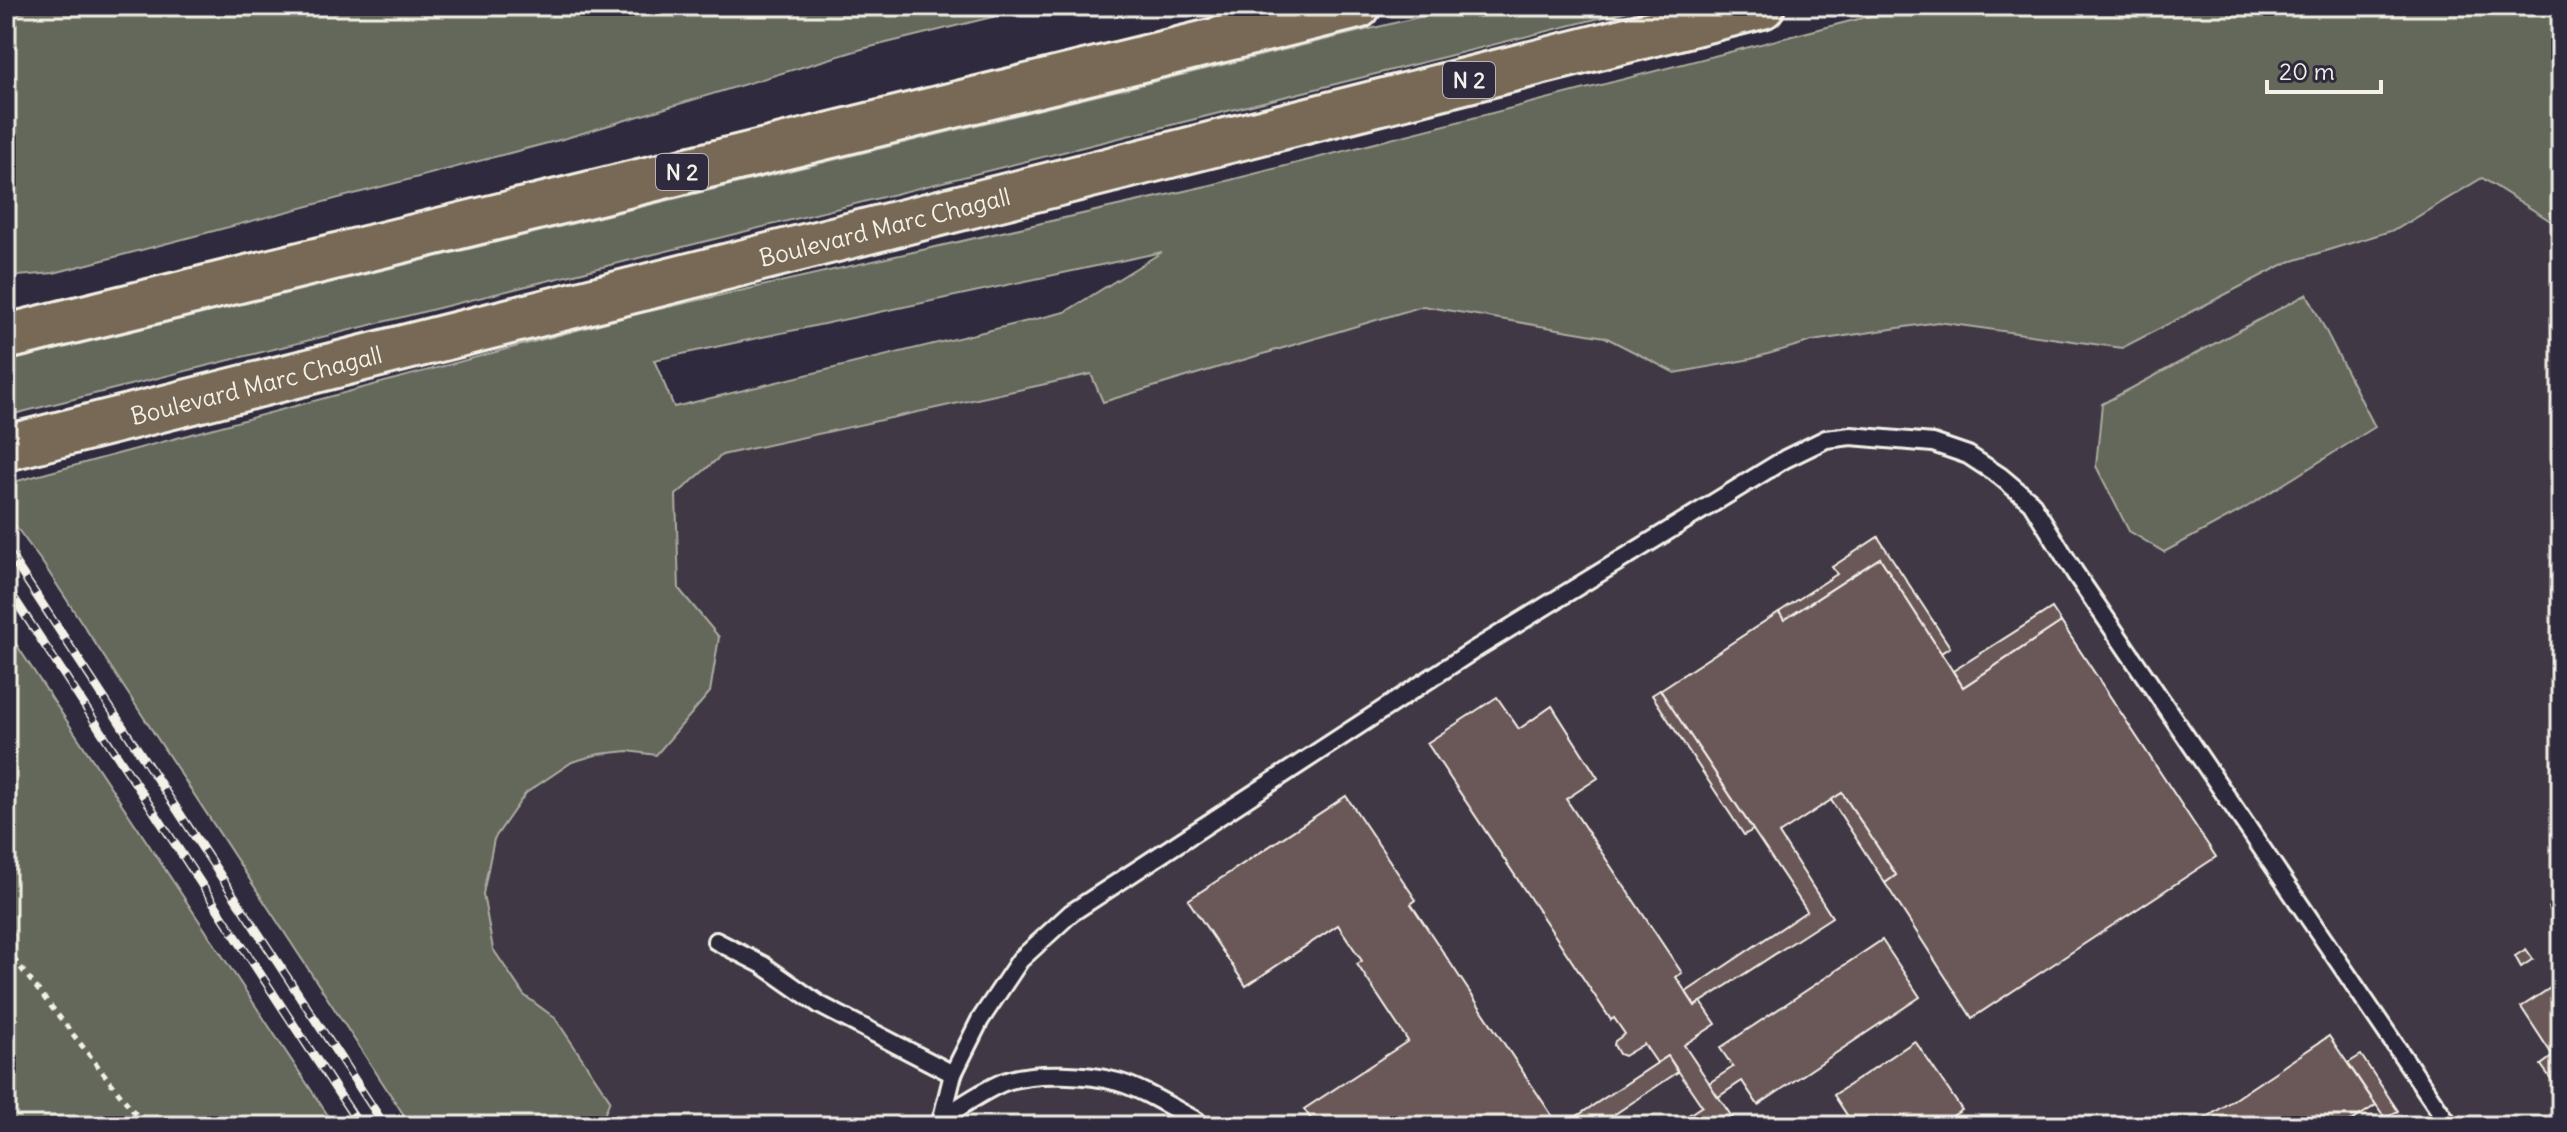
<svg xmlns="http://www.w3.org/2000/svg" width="2567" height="1132" font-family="Delius,sans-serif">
  <rect width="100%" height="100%" fill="#2f2a3d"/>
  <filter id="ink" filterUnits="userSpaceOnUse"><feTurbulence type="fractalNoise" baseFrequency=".0125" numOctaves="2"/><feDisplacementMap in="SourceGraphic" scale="16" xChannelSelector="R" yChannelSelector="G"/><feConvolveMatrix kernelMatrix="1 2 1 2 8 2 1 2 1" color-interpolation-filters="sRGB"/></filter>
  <g filter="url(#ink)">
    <path fill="#413845" d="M2561 6V1126H452L64 570Z"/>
    <g fill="#64675a" stroke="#acaca1" stroke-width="2" fill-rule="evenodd">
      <path d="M6 6H1037L862 49 563 139 54 273 6 277Z"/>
      <path d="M1464 6H1648L6 416V362Z"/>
      <path d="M1909 6H2561V224L2554 223 2482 178 2397 229 2286 263 2122 348 1938 322 1812 341 1751 359 1675 373 1605 337 1423 306 1103 402 1091 374 722 455 676 495 679 589 719 637 710 692 656 755 628 751 599 754 572 762 526 793 494 839 483 894 493 949 524 995 555 1018 610 1100 600 1126H411L44 565 6 513V484L633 315 1211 185ZM1162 252 1065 312 674 407 654 360Z"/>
      <path d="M2307 294 2375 427 2242 510 2164 552 2129 531 2096 466 2102 404Z"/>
      <path d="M6 629 335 1126 6 1125Z"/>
    </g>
    <g fill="#6b5858" stroke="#f4f1e8" stroke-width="2">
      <path d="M1878 537 1950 647 1941 653 1880 558 1784 620 1779 612 1837 574 1832 567Z"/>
      <path d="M1880 558 1963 687 2061 622 2216 857 1972 1018 1885 883 1896 875 1842 793 1779 834 1832 917 1695 1006 1686 992 1807 911 1660 690 1779 612 1784 620Z"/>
      <path d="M2052 608 2061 622 1963 687 1953 671Z"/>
      <path d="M1660 690 1753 830 1744 835 1652 695Z"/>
      <path d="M1497 697 1519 729 1552 706 1598 778 1566 799 1682 973 1676 977 1695 1006 1701 1002 1716 1024 1684 1045 1738 1126H1672L1702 1106 1668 1056 1657 1063 1644 1044 1624 1056 1619 1054 1614 1045 1615 1041 1625 1034 1614 1018 1611 1020 1427 743Z"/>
      <path d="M1842 793 1896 875 1885 883 1831 800Z"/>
      <path d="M1346 796 1416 900 1411 904 1559 1126H1316L1304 1109 1408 1041 1357 964 1362 961 1338 925 1246 986 1188 900Z"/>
      <path d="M2561 899V939L2549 907Z"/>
      <path d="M1882 940 1920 997 1758 1105 1742 1081 1718 1097 1709 1083 1733 1067 1720 1048Z"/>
      <path d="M2526 949 2533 959 2521 967 2515 956Z"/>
      <path d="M2561 981V1093L2541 1065 2553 1056 2521 1007Z"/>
      <path d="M2329 1036 2376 1105 2344 1126H2194Z"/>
      <path d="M1915 1041 1962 1110 1951 1117 1957 1126H1854L1834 1095Z"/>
      <path d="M2361 1055 2398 1111 2385 1118 2348 1063Z"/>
      <path d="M1668 1056 1678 1072 1597 1126H1562Z"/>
    </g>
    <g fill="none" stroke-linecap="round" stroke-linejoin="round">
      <defs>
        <g id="lane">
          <path d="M716 941 763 965 820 1005 953 1074"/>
          <path d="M942 1118C960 1107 988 1087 1007 1081 1035 1071 1090 1074 1118 1082 1145 1090 1172 1108 1197 1121L1201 1126"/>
          <path d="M940 1126 953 1074 980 1020 1020 960 1071 913 1474 650 1785 459 1826 439 1851 436 1933 443 1968 455 2000 476 2031 502 2075 573 2450 1126"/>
        </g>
        <g id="highway">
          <path d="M6 337 1358 6"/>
          <path id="s1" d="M6 448 1762 6"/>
        </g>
      </defs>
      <use href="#lane" stroke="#f4f1e8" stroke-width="22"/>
      <use href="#highway" stroke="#f4f1e8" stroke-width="50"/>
      <g stroke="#f4f1e8" stroke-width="5" stroke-dasharray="6 6" stroke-linecap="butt">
        <path d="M126 6 135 11 196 13 236 6"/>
        <path d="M6 14 41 6"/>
        <path d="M6 949 145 1126"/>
      </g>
      <use href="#lane" stroke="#2f2a3d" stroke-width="16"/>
      <use href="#highway" stroke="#776954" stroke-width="44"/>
      <defs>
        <g id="rail">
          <path d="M6 549 385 1126"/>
          <path d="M6 586 360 1126"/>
        </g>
      </defs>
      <use href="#rail" stroke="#f4f1e8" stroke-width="9"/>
      <use href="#rail" stroke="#2f2a3d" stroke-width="6" stroke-dasharray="18" stroke-linecap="butt"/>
    </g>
  </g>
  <g text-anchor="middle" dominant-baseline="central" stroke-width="6" stroke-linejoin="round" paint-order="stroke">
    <g fill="#2f2a3d" stroke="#b9b5b5" stroke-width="2">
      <rect x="1443" y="62" width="52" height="36" rx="6"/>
      <rect x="656" y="154" width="52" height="36" rx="6"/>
    </g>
    <g font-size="22" font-weight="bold" fill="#f4f1e8">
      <text x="1469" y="80">N 2</text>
      <text x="682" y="172">N 2</text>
    </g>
    <g font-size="24" fill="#f4f1e8" stroke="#2f2a3d">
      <text stroke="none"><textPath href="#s1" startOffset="906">Boulevard Marc Chagall</textPath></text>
      <text stroke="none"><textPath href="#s1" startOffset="258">Boulevard Marc Chagall</textPath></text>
    </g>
  </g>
  <rect width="2567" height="1132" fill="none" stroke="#2f2a3d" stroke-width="32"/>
  <rect x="16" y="16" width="2535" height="1100" fill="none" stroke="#f4f1e8" stroke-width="3" filter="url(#ink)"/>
  <path d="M2267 80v12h114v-12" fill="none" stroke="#f4f1e8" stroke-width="4"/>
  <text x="2279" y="80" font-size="24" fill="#f4f1e8" stroke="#2f2a3d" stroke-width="6" paint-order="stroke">20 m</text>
</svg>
